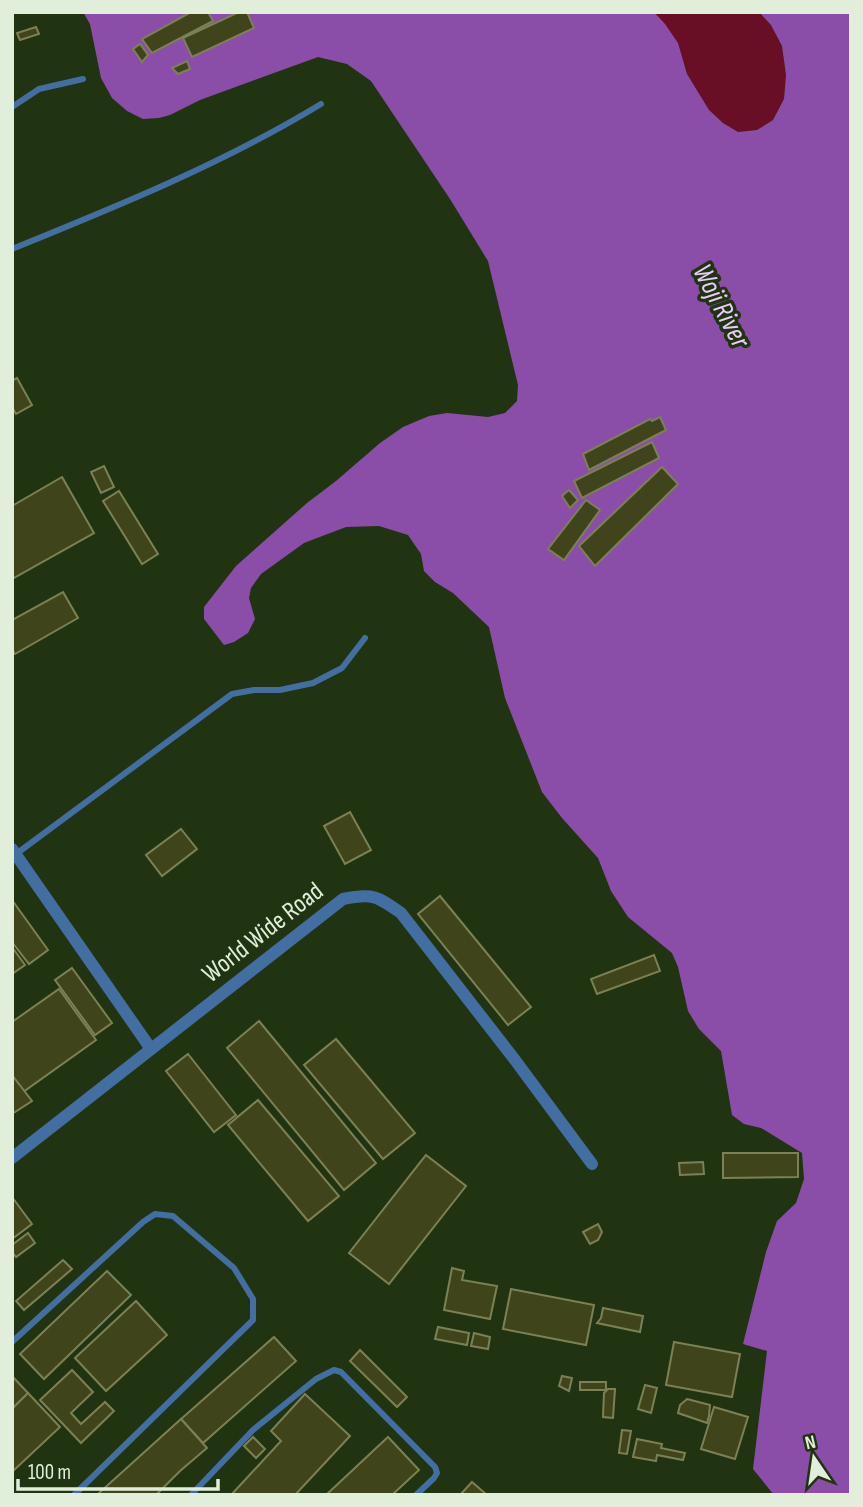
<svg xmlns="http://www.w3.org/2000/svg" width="863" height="1507" font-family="'Sofia Sans Condensed',sans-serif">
  <rect width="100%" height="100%" fill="#203411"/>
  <path fill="#680f25" d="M654 12H759L771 25 782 46 786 75 784 99 773 120 757 130 738 132 723 123 709 110 687 74 678 43Z"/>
  <path fill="#8b4ea8" d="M83 12H654L665 24 678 43 687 74 709 110 723 123 738 132 757 130 773 120 784 99 786 75 782 46 771 25 759 12H851V1495H774L753 1469 767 1351 743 1344 766 1252 777 1221 796 1203 804 1179 802 1153 761 1128 744 1124 732 1115 721 1051 699 1029 688 1011 678 967 672 953 628 917 611 891 598 858 562 818 542 792 505 698 489 627 453 593 435 582 424 571 421 554 408 535 379 526 346 527 304 543 261 574 251 588 249 598 255 619 248 633 234 642 224 645 204 619V607L236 566 307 503 336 481 380 443 403 427 429 416 447 413 488 417 505 413 517 401 518 385 488 261 450 199 371 81 347 64 318 57 200 100 170 115 159 118 143 119 127 111 112 98 101 78 92 34 90 24Z"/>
  <g fill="#40441a" stroke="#7c8155" stroke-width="2">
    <path d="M191 12H208L213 21 152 53 142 39Z"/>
    <path d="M239 12H247L254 28 192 57 183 38Z"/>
    <path d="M36 27 39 34 20 40 17 33Z"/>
    <path d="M140 44 148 55 142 62 133 49Z"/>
    <path d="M187 61 190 69 178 74 172 68Z"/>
    <path d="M17 378 32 405 16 414 12 407V381Z"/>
    <path d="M660 417 666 430 589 470 583 454 650 419 652 421Z"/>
    <path d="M652 442 659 458 582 498 574 481Z"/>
    <path d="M104 466 114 487 101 493 91 472Z"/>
    <path d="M662 467 678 484 595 566 579 546Z"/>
    <path d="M62 477 94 533 12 579V506Z"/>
    <path d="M569 490 578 500 570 508 562 496Z"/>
    <path d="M119 491 158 554 142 564 103 501Z"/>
    <path d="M586 500 600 510 564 560 548 549Z"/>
    <path d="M63 592 78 618 15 654 12 649V620Z"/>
    <path d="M350 812 371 850 345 864 324 826Z"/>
    <path d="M181 829 197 849 162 876 146 855Z"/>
    <path d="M440 896 531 1007 508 1025 418 914Z"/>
    <path d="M12 900 48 950 29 964 12 942Z"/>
    <path d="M12 947 25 965 12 974Z"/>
    <path d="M654 955 660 971 597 994 591 979Z"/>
    <path d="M72 968 112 1023 95 1035 55 980Z"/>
    <path d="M59 989 96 1040 23 1092 12 1077V1022Z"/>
    <path d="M259 1021 376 1163 344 1190 227 1048Z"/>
    <path d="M336 1039 415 1133 383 1159 304 1065Z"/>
    <path d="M188 1054 236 1115 214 1132 166 1071Z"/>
    <path d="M12 1075 32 1101 12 1114Z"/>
    <path d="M258 1100 339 1196 308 1221 228 1125Z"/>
    <path d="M723 1153H798V1177L723 1178Z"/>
    <path d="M426 1155 466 1186 389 1284 349 1253Z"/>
    <path d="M703 1162 704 1174 680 1175 679 1163Z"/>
    <path d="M12 1197 32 1224 12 1239Z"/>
    <path d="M598 1224 602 1232 598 1240 590 1244 583 1232Z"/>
    <path d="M28 1233 35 1243 16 1257 12 1252V1245Z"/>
    <path d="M63 1260 72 1269 24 1310 16 1301Z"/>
    <path d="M452 1268 464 1271 462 1280 497 1286 490 1319 444 1310Z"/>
    <path d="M107 1271 131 1295 44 1379 20 1354Z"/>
    <path d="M511 1289 594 1305 586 1345 503 1329Z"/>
    <path d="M136 1301 167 1335 106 1391 75 1358Z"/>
    <path d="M603 1308 643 1316 640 1332 597 1323 601 1318Z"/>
    <path d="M438 1327 469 1333 467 1345 435 1339Z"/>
    <path d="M474 1333 490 1337 488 1349 471 1346Z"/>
    <path d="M274 1337 296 1361 203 1443 181 1419Z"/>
    <path d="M674 1342 740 1354 732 1397 666 1385Z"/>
    <path d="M360 1350 407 1397 397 1407 350 1361Z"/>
    <path d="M72 1370 93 1392 71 1413 81 1424 105 1402 114 1411 81 1443 40 1400Z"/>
    <path d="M12 1376 28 1393 12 1409Z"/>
    <path d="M562 1376 572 1378 569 1391 559 1386Z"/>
    <rect x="580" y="1382" width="26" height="8"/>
    <path d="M645 1385 657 1388 651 1413 638 1409Z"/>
    <path d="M608 1389H615L613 1418 603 1417 604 1393Z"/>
    <path d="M28 1393 60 1427 12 1472V1409Z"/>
    <path d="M305 1394 350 1436 295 1495H231L281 1441 271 1431Z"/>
    <path d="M687 1399 710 1405 709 1416 707 1423 678 1413 680 1405Z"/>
    <path d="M714 1407 748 1417 735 1459 701 1449Z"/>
    <path d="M181 1419 207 1448 180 1471 156 1495H101L99 1493Z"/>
    <path d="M622 1430 631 1431 627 1454 619 1453Z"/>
    <path d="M253 1437 265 1449 256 1458 244 1446Z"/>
    <path d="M388 1437 419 1470 392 1495H326Z"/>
    <path d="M637 1439 662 1444 661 1448 685 1453 683 1460 657 1455 656 1461 633 1457Z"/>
    <path d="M472 1482 487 1495H460Z"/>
  </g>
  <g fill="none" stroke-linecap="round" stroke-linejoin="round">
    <g stroke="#436ea1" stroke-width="6">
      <path d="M12 107 39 89 83 79"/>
      <path d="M12 249C118 206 224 163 321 104"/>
      <path d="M16 854 232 694 254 690H280L313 683 342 668 365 638"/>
      <path d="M12 1342 143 1222 155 1214 173 1216 234 1268 253 1299V1320L74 1495"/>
      <path d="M191 1495 253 1430 316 1379 334 1370 341 1372 435 1467 437 1473 434 1478 416 1495"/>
    </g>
    <g stroke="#436ea1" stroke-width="12">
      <path d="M12 849 151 1049"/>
      <path d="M12 1158 343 899C373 893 377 896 401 913L515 1060 592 1164"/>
    </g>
  </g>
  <g text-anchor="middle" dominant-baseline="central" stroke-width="7" stroke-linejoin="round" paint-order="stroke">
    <g font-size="26" fill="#e1efda" stroke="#203411">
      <text transform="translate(263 933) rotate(-38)">World Wide Road</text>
    </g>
    <g font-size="28" font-style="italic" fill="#eaccfb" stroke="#203411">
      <text transform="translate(721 306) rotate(62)">Woji River</text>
    </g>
  </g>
  <rect width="863" height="1507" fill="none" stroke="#e1efda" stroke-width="28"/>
  <g transform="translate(814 1458) rotate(347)" stroke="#203411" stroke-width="5" paint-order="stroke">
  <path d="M0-5L12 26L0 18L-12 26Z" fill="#e1efda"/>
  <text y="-10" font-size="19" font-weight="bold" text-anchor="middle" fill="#e1efda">N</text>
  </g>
  <path d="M18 1479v10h200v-10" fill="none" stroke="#e1efda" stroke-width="3.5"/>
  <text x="28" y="1479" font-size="21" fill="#e1efda" stroke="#203411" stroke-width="5" paint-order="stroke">100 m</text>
</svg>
